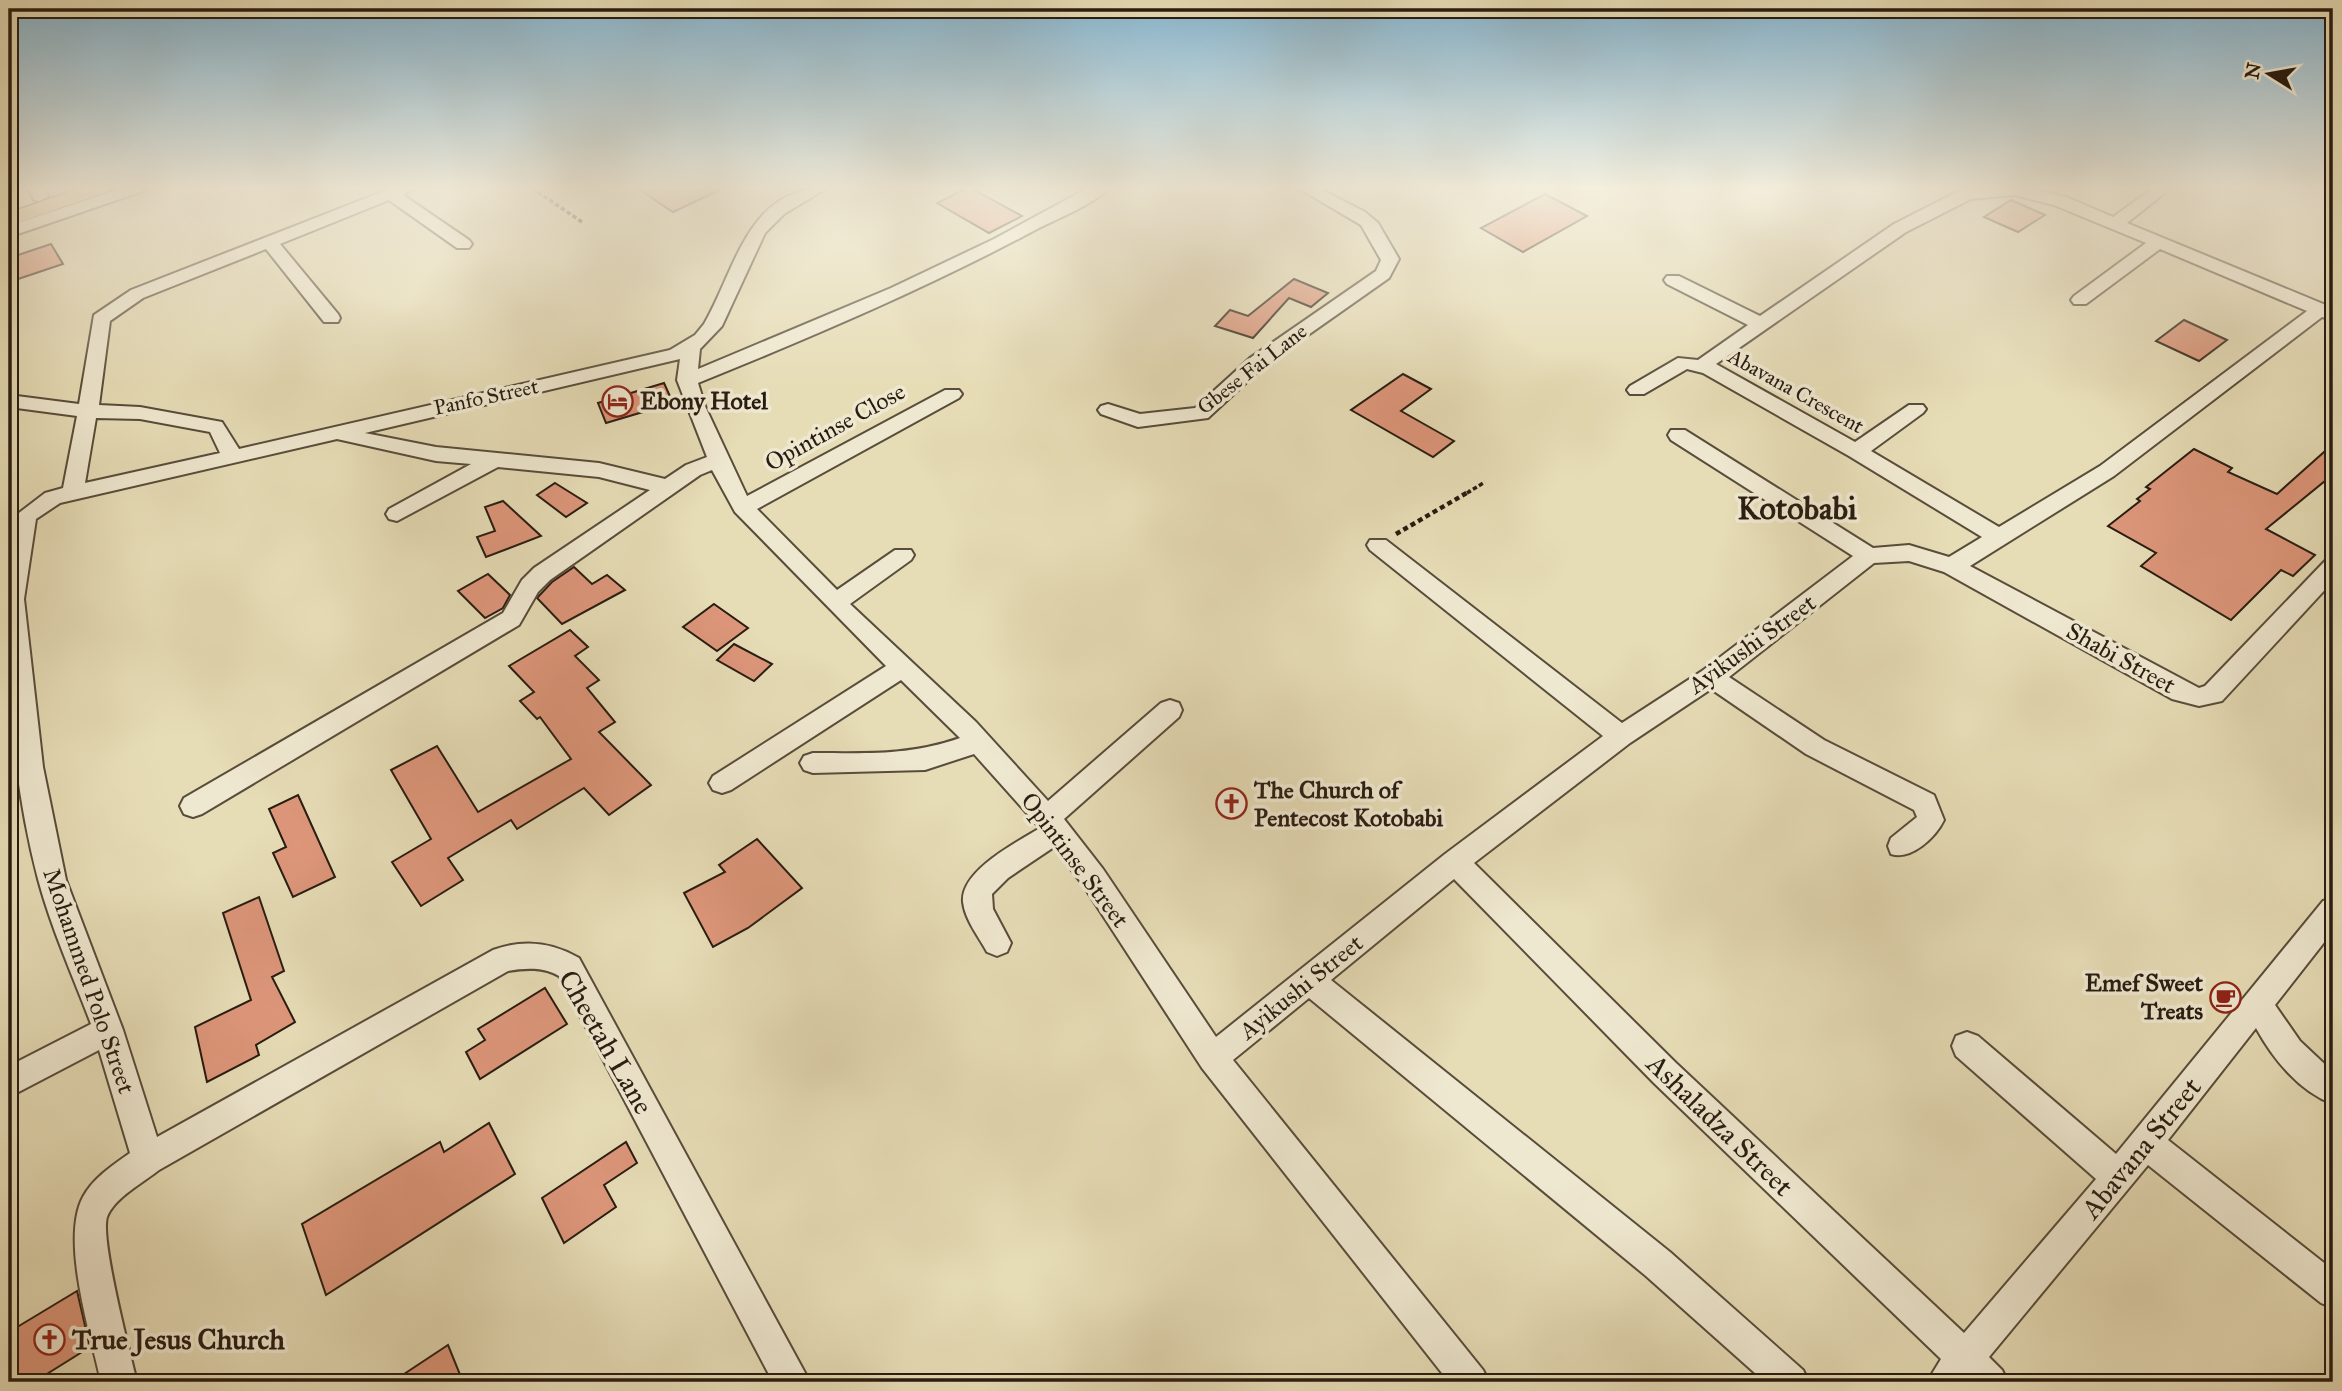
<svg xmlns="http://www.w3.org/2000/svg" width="2342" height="1391" font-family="'IM FELL Great Primer',serif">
  <rect width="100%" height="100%" fill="#e6dcb6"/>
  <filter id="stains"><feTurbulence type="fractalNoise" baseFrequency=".00286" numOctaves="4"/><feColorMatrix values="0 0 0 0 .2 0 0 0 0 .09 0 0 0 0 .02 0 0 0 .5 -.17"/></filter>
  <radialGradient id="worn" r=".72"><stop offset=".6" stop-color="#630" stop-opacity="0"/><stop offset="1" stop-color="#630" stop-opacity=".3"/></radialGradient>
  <g fill="#dd967a" stroke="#281c11" stroke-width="2">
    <path d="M637 188H724L673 212Z"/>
    <path d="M967 188H971L1022 216 989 233 937 203Z"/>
    <path d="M1545 194 1587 216 1523 252 1481 228Z"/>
    <path d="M2011 200 2045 215 2018 232 1984 217Z"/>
    <path d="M51 244 63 264 9 282V258Z"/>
    <path d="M1294 279 1328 293 1311 307 1289 298 1253 338 1215 326 1230 310 1248 316Z"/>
    <path d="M2184 320 2227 340 2199 361 2156 341Z"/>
    <path d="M1403 374 1431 389 1401 411 1454 441 1433 457 1351 410Z"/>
    <path d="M664 383 673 403 606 423 598 403Z"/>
    <path d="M2333 444V485L2325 481 2266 529 2315 555 2293 576 2281 570 2231 620 2141 566 2156 553 2108 526 2140 501 2137 499 2150 489 2146 487 2194 449 2232 468 2228 472 2277 494Z"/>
    <path d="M555 483 587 503 566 517 537 495Z"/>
    <path d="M503 501 541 536 486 557 477 537 495 531 485 507Z"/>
    <path d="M574 567 592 584 607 575 625 590 562 624 537 598 552 582Z"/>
    <path d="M488 574 510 595 503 608 485 618 458 591Z"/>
    <path d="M714 604 748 628 717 651 683 627Z"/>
    <path d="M570 630 588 647 575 656 599 680 587 688 615 722 599 732 651 785 609 815 584 788 517 829 511 820 448 858 463 880 421 906 392 862 431 839 391 770 437 746 478 812 571 759 540 717 537 719 520 701 534 692 509 666Z"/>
    <path d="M734 644 772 664 754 681 717 660Z"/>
    <path d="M298 795 335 877 293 897 273 853 286 847 269 809Z"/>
    <path d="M757 839 802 888 748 928 713 947 684 893 725 872 719 865Z"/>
    <path d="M259 897 284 971 272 977 295 1022 256 1045 259 1055 207 1082 195 1027 251 1000 223 913Z"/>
    <path d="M545 988 567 1024 480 1079 466 1052 485 1040 478 1029Z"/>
    <path d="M489 1123 515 1174 326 1295 302 1224 440 1142 444 1152Z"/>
    <path d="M626 1142 637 1163 604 1185 616 1207 564 1243 542 1198Z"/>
    <path d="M77 1291 90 1347 34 1382H9V1332Z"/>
    <path d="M448 1345 463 1382H392Z"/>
  </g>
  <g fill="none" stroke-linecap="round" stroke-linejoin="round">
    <defs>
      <g id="minor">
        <path d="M28 188H44L48 196 40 201 34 200Z"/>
        <path d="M122 188H145L143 191 9 237V226Z"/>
        <path d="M392 188H414L403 195 469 240 472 244 469 248H457L389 200 280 244 338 314 340 318 338 322H324L266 249 143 298 110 321 99 405 140 407 222 422 239 449 670 350 695 335 704 324C736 269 747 188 827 188L784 214 765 233 722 326 700 349 698 369 891 288 994 239 1088 188H1108C1098 202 1057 219 1039 228 929 287 814 336 698 383L705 406 747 496 945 390H959L962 394 959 398 757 509 837 590 895 550H911L914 555 911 560 850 604 976 722 1048 801 1161 703 1170 700 1179 703 1182 710 1179 717 1064 819 1103 869 1216 1037 1445 854 1603 736 1370 550 1367 545 1370 540H1386L1622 723 1702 671 1853 556 1671 440 1668 435 1671 430H1685L1873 548 1909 545 1949 557 1982 537 1849 456 1703 373 1687 369 1644 394H1630L1627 390 1630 386 1678 358 1698 360 1748 325 1667 284 1664 280 1667 276H1679L1760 316 1894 224 1961 190 2026 188 2066 197 2113 217 2153 188H2171L2127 223 2333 308V320L2322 317 2114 476 1970 566 2199 688 2205 686 2325 561 2333 559V581L2222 701 2199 706 2172 699 1944 572 1909 561 1874 563 1729 677 1824 740 1934 795 1944 820C1936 837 1911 861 1891 854L1888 846 1891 838 1917 817 1914 810 1806 754 1711 689 1630 743 1474 863 1676 1063 1964 1333 2096 1179 1956 1056 1952 1046 1956 1036 1967 1032 1978 1036 2116 1154 2323 901 2333 898V931L2275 1005 2300 1041 2333 1072V1104C2299 1091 2273 1059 2256 1028L2168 1140 2333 1270V1308L2321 1303 2148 1165 1989 1357 2002 1370 2008 1382H1927L1941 1359 1654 1083 1454 879 1331 980 1670 1252 1803 1370 1809 1382H1765L1646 1276 1309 998 1233 1060 1483 1370 1489 1382H1449L1202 1068 1083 885 1054 847 1008 878 992 894 993 909 1011 943 1007 952 997 956 987 952C979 937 965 920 963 902 960 871 1017 842 1040 828L974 754 925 770 813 773 804 770 800 763 804 756 813 753C867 753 908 756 960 738L901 680 731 790 722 793 713 790 709 783 713 776 886 666 735 512 712 470 700 475 550 580 538 592 519 625 202 814 193 817 184 814 180 806 184 798 503 613 522 580 534 568 650 490 599 477 498 467 397 521 389 519 386 514 389 509 471 464 436 461 337 439 60 503 36 519 24 599 43 767 66 880 123 1030 157 1137 493 950C523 939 552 942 579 958L810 1382H773L559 976C543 967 526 968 508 971L159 1170C144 1182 114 1198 107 1217 100 1240 130 1353 137 1382H101C91 1335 60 1240 83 1197 93 1178 113 1165 130 1153L99 1050 9 1097V1066L91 1024C73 976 51 928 38 879 9 768 0 629 15 516L45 493 63 488 77 416 9 407V395L79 404 94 315 131 290ZM2014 195 2054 205 2146 243 2074 296 2071 300 2074 304H2086L2160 249 2307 311 2100 466 1999 527 1871 451 1923 413 1926 409 1923 405H1909L1855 442 1716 364 1906 232 1971 199ZM680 359 677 380 707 457 686 465 665 479 599 463 436 447 365 433ZM96 418 140 419 210 432 220 453 85 483Z"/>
        <path d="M1298 188H1318L1365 212 1378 223 1399 259 1389 278 1264 366 1208 418 1138 427 1101 414 1098 410 1101 406 1108 404 1140 414 1195 408 1250 358 1376 271 1381 260 1361 225Z"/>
      </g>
      <path id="major" d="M80 188H111L107 192 9 226V213Z"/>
    </defs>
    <use href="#minor" stroke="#584c3a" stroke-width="4"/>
    <use href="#major" stroke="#281c11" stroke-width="3"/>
    <g stroke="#281c11" stroke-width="3.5" stroke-dasharray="4.5 2.5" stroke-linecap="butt">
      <path d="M532 188 582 222"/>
      <path d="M1467 493 1485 482"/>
    </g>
    <path stroke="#281c11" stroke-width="4.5" stroke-dasharray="5 3.5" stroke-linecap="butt" d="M1396 534 1470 491"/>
    <use href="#minor" fill="#efe8d0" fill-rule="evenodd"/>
    <use href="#major" fill="#e3be7b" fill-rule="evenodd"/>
  </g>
  <linearGradient id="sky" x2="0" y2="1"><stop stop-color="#87b7d2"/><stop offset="0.49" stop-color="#f4efde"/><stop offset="1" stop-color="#f4efde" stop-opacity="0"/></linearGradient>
  <rect width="2342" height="383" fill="url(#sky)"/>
  <defs>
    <symbol id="hotel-ring" viewBox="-11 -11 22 22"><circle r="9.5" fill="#efe8d0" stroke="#8f2418" stroke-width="1.5"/><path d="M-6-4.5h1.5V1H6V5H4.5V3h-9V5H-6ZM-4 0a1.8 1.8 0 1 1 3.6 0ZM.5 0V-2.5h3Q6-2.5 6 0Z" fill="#8f2418"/></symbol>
    <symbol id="church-ring" viewBox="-11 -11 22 22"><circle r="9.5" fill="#efe8d0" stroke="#8f2418" stroke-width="1.5"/><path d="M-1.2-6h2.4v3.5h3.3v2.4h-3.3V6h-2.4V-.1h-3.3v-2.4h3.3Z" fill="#8f2418"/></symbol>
    <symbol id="cafe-ring" viewBox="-11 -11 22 22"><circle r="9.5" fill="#efe8d0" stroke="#8f2418" stroke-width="1.5"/><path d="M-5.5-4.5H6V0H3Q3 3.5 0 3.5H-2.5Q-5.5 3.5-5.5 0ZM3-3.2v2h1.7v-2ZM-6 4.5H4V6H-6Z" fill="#8f2418"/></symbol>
  </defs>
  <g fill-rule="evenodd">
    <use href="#hotel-ring" x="600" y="384" width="35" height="35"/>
    <use href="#church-ring" x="1214" y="786" width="35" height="35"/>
    <use href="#cafe-ring" x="2208" y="980" width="35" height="35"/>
    <use href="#church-ring" x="32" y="1322" width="35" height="35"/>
  </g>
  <g text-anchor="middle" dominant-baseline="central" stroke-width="7" stroke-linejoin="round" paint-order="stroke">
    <g font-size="21" fill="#281c11" stroke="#efe8d0">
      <text transform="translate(1252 369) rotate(-38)">Gbese Fai Lane</text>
      <text transform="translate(1796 391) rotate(29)">Abavana Crescent</text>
      <text transform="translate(486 397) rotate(-12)">Panfo Street</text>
    </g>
    <g font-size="24" font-weight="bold" fill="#281c11" stroke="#efe8d0" text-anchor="start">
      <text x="640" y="401">Ebony Hotel</text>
      <text x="1254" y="790">The Church of<tspan x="1254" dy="28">Pentecost Kotobabi</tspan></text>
      <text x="2203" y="983" text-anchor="end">Emef Sweet<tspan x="2203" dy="28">Treats</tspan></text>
    </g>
    <g font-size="24" fill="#281c11" stroke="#efe8d0">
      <text transform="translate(835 427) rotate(-29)">Opintinse Close</text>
      <text transform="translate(1752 644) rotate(-36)">Ayikushi Street</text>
      <text transform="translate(2121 658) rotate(29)">Shabi Street</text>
      <text transform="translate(1075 860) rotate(53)">Opintinse Street</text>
      <text transform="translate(89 981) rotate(71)">Mohammed Polo Street</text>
      <text transform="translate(1301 987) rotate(-39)">Ayikushi Street</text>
    </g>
    <g font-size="28" fill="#281c11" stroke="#efe8d0">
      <text transform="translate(606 1042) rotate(60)">Cheetah Lane</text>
      <text transform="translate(1720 1125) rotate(44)">Ashaladza Street</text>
      <text transform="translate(2141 1148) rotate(-51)">Abavana Street</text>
    </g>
    <g font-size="28" font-weight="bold" fill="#281c11" stroke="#efe8d0" text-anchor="start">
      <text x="72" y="1339">True Jesus Church</text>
    </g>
    <g font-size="32" font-weight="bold" fill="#281c11" stroke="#efe8d0">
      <text x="1797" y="508">Kotobabi</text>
    </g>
  </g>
  <rect width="2342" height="1391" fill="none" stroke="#e6dcb6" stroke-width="35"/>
  <rect x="10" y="10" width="2321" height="1370" fill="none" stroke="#281c11" stroke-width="3.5"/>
  <rect x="18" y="18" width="2307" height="1356" fill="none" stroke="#281c11" stroke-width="2"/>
  <g transform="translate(2269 74) rotate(281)" stroke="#efe8d0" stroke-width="5" paint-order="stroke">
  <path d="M0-5L12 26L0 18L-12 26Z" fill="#281c11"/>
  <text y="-10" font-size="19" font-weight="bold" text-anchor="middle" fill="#281c11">N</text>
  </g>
  <rect width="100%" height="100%" filter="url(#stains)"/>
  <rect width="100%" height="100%" fill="url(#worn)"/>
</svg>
